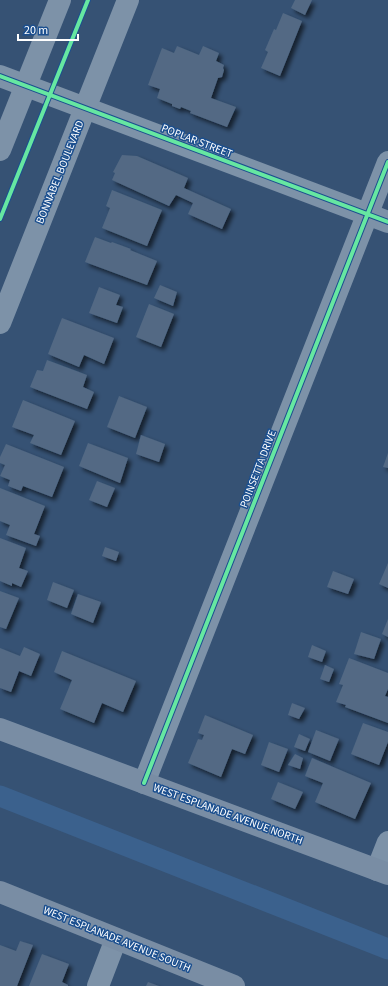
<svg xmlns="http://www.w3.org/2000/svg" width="388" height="986" font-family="'Source Sans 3',sans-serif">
  <defs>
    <filter id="shadow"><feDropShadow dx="3.5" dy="3.5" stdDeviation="2" flood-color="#0009"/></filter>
  </defs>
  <rect width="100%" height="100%" fill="#365274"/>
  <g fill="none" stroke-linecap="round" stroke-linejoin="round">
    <path stroke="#3b618d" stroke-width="21" d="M0 796 388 949"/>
  </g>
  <g fill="#526984" filter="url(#shadow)">
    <path d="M295 0H312L305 15 291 8Z"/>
    <path d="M283 13 302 21 280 76 261 68 268 52 265 50 274 29 276 30Z"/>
    <path d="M177 46 199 55 203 46 219 53 216 61 224 65 223 68 224 70 222 77 218 78 211 98 236 107 227 127 190 113 191 111 181 107 180 109 172 106V104L157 98 160 89 148 85 162 48 174 53Z"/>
    <path d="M122 155 137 156 188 178 184 188 231 209 222 229 188 214 193 203 176 195 169 206 112 180 115 173 113 172Z"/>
    <path d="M112 190 162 210 147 246 102 228 110 208 106 206Z"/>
    <path d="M95 237 111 243 112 242 131 249 130 250 157 261 147 285 85 262Z"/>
    <path d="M160 285 177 292 173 306 154 298Z"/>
    <path d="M99 287 120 295 116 305 123 307 117 323 89 313Z"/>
    <path d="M149 304 174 314 161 347 136 337Z"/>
    <path d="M62 318 114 338 104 364 84 355 79 367 48 354Z"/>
    <path d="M47 360 87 375 83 387 94 392 87 409 30 387 37 370 43 371Z"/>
    <path d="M119 396 147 407 135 438 107 427Z"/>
    <path d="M23 400 75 421 61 455 30 443 34 435 12 427Z"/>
    <path d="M141 435 165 444 159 462 136 454Z"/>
    <path d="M88 443 128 458 120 483 79 466Z"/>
    <path d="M6 444 64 467 52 497 23 486 21 491 8 486 10 480 0 476 5 465 0 463V457Z"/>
    <path d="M388 453V468L383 467Z"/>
    <path d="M97 481 115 488 107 507 89 500Z"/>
    <path d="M0 488 45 506 34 534 40 536 36 546 6 535 10 525 0 521Z"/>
    <path d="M0 538 26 548 19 568 28 571 21 587 12 583V586L0 581Z"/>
    <path d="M105 547 119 552 116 561 102 556Z"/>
    <path d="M388 563V588L379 584Z"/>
    <path d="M333 571 354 579 348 594 327 587Z"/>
    <path d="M53 582 74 590 67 608 47 600Z"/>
    <path d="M0 591 19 598 6 629 0 627Z"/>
    <path d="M78 594 101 602 93 623 71 614Z"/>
    <path d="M388 619V637L382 634Z"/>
    <path d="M361 632 381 639 374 659 354 654Z"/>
    <path d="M312 645 326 651 322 662 308 657Z"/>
    <path d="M24 647 40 654 31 676 19 671 11 692 0 688V648L20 656Z"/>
    <path d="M62 651 136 681 123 712 102 703 94 723 60 709 72 680 54 672Z"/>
    <path d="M349 658 388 673V689L385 696 388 697V723L345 707 346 705 336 702 343 685 339 684Z"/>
    <path d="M325 665 334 669 329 682 320 679Z"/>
    <path d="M292 703 305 708 299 719 288 715Z"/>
    <path d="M205 715 253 735 245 754 232 749 221 777 188 763 198 739 202 740 204 735 198 733Z"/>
    <path d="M363 723 388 732V742L379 765 351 754Z"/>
    <path d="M316 730 339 739 330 761 308 752Z"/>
    <path d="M299 734 310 739 305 751 294 747Z"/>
    <path d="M269 742 288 749 279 772 261 765Z"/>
    <path d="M295 754 303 758 300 769 288 765Z"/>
    <path d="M312 758 371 783 355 819 315 802 323 783 305 776Z"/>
    <path d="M278 782 303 792 295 809 271 799Z"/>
    <path d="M20 941 33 945 17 986H0V945L16 951Z"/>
    <path d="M42 954 69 964 62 982 68 985V986H29Z"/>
    <path d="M148 982 159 986H146Z"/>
  </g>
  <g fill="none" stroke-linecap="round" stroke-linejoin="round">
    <g stroke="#7d92a8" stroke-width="22">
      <path d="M0 76 388 222"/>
      <path d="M144 783 388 162"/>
      <path d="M377 870 388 842"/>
      <path d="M98 986 116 939"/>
    </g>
    <g stroke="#7d92a8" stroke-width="22">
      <path d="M0 150 60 0"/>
      <path d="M0 323 128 0"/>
    </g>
    <g stroke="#798da4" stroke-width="22">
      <path d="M0 729 388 874"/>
      <path d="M0 892 234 986"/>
    </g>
    <defs>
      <g id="cycleway">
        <path d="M0 76 388 222"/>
        <path d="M0 219 88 0"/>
        <path d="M144 783 388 162"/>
      </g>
    </defs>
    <use href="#cycleway" stroke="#1b4f8f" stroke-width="6"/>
    <use href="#cycleway" stroke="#66e7a1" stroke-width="4"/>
  </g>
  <g text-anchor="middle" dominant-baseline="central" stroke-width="3" stroke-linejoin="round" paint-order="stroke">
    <g font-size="11" fill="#fff" stroke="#1b4f8f">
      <text transform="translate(197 141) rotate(21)">POPLAR STREET</text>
      <text transform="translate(60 172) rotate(-68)">BONNABEL BOULEVARD</text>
      <text transform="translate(258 469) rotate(-69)">POINSETTA DRIVE</text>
      <text transform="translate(228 814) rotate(20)">WEST ESPLANADE AVENUE NORTH</text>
      <text transform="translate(117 939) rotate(22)">WEST ESPLANADE AVENUE SOUTH</text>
    </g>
  </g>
  <path d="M18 34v6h60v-6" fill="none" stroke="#ffffff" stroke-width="2"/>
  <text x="24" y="34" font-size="12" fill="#ffffff" stroke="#1b4f8f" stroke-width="3" paint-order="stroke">20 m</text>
</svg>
